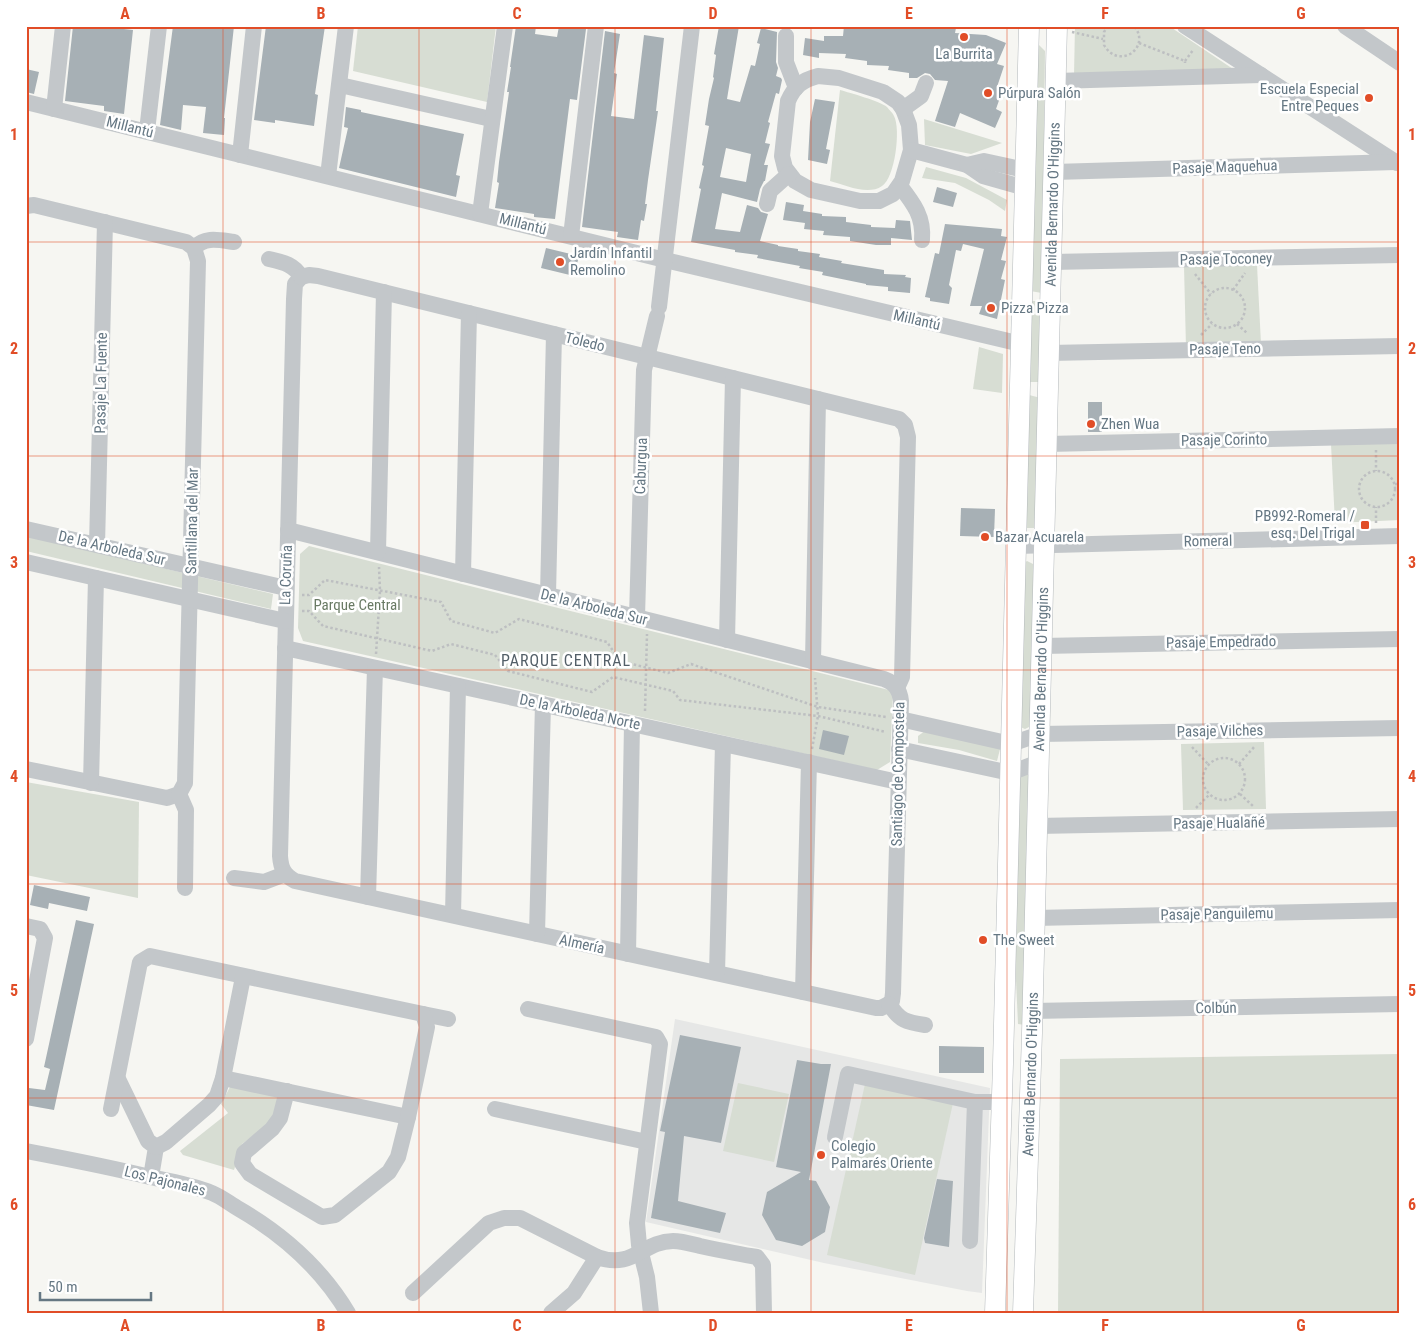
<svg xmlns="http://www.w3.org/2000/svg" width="1426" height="1339" font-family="'Roboto Condensed',sans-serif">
  <rect width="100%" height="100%" fill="#f6f6f2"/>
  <path fill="#e6e7e6" d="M675 1019 990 1088 982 1293 967 1291 824 1263 646 1222Z"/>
  <g fill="#d7ddd3">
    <path d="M358 26H496L487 102 353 71Z"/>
    <path d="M1075 26H1169L1236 71 1074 75Z"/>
    <path d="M1038 44 1045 51 1042 293 1030 291Z"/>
    <path d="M840 90C850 93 880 101 887 107 889 110 893 113 894 116 901 129 895 178 882 186 868 196 845 185 830 181Z"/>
    <path d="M924 119 1002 143 971 154 925 145Z"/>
    <path d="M926 167 966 178 1007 200 1005 211 989 200 955 183 922 178Z"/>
    <path d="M1257 265 1261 344 1186 348 1184 266Z"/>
    <path d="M1030 301H1038L1042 307V382H1027Z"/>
    <path d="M979 347 1003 354 1002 393 973 389Z"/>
    <path d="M1025 394 1041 398 1038 528H1024Z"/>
    <path d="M1400 441V520L1335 523 1331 444Z"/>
    <path d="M26 536 273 594 271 609 26 551Z"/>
    <path d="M309 546 893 691 890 762 877 770 303 641 298 628 300 554Z"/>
    <path d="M1027 561 1035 565 1033 725 1025 729 1018 726 1021 566Z"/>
    <path d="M929 728 1000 749 997 761 959 750 918 743V736Z"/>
    <path d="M1264 742 1266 809 1183 810 1181 744Z"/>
    <path d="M1031 770 1025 1025 1018 1024 1014 937 1018 778Z"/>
    <path d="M26 782 139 802 138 898 26 875Z"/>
    <path d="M1400 1054V1313H1058L1060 1059Z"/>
    <path d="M738 1083 789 1094 774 1162 723 1151Z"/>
    <path d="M865 1084 953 1103 915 1275 827 1255Z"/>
    <path d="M231 1085 273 1094 281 1100 273 1120 242 1144 234 1170 183 1155 180 1151 228 1113 221 1104Z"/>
  </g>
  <g fill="#a7b0b5" fill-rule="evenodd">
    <path d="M73 26H96L133 30 124 114 104 111V106L65 101Z"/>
    <path d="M173 26H234L224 118H225L224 135 203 133 206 107 183 105 181 130 160 125Z"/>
    <path d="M266 26H325L315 94 318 95 314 126 275 120V123L254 120Z"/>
    <path d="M516 26H536L535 34 557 37 559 26H581L580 28 586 29 577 100 570 99 555 219 534 217V214L495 208 499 183 497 182 499 162 509 92H507L511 67H510Z"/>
    <path d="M719 26H739L727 99 740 102 751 65 755 66 760 44 757 43 761 28 777 32 776 62 778 68 776 76 781 78 782 80 779 94 776 93 768 122 770 123 765 143 770 144 764 165H768L765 181H764L760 189 757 202 722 193 715 229 740 232 747 205 758 208 761 212 768 214 760 241 778 245V246L798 249V251L820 254 819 257 842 261 841 263 884 270V274L906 275 905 277 911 278 910 293 888 291V287L866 285V284L822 275 823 272 799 268 800 266 757 258 758 255 735 252V250L691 242 701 189 699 188 704 166 702 165 709 126 705 125 709 99 714 78 713 77 716 55 714 54ZM726 148 751 154 746 182 720 177Z"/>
    <path d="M844 26H945L956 28 955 33 986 35 1006 43 997 64 1004 66 997 87 1003 89 996 109 1002 112 995 128 960 113 955 127 935 121 948 81 935 80 930 74 925 73 917 78H909V73L888 70 889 66 867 65V61L845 58 846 54 819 53V58L803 55 805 38 824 41V36H843Z"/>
    <path d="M605 31 620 34 614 73 617 74 611 116 634 119 644 35 664 38 656 111H658L648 180 645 204H647L644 221 641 220 638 240 617 237 618 232 582 227Z"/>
    <path d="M26 69 39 72 34 94 26 92Z"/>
    <path d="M815 99 835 102 826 149 830 150 827 164 808 160 810 122Z"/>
    <path d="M346 107 361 110V112L464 134 456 175 460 176 456 197 339 168 348 128 344 127Z"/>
    <path d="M937 187 957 193 953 207 933 202Z"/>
    <path d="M786 202 804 205 803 211 822 214V216L846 217V222L871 225V227L895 228 896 220 910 221 912 240 891 238V245H876L850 241V237L823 235 824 231 804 229 805 223 783 220Z"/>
    <path d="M945 224 1002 229 1001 236 1007 237 1001 260 1006 261 1001 279 1005 280 997 319 979 314 982 306H970L984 249 963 244 961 251 956 250 949 285 952 288 949 304 930 301V298L925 297 935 253 939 254Z"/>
    <path d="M546 248 579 256 574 276 541 268Z"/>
    <rect x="1088" y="402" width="14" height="30"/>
    <path d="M961 508 995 509 994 537 960 536Z"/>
    <path d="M823 730 849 736 844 755 819 749Z"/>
    <path d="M34 885 90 897 87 911 49 903 48 909 30 905Z"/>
    <path d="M76 920 94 924 54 1110 26 1105V1093H28L29 1088 45 1090 50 1069 44 1067Z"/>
    <path d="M680 1035 741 1047 721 1143 684 1136 678 1201 726 1213 720 1233 651 1218 665 1132 660 1131Z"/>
    <path d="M939 1046 984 1047V1073H939Z"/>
    <path d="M797 1060 821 1064H831L809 1180 816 1181 830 1207 825 1232 802 1246 776 1240 762 1215 767 1192 801 1172 776 1167Z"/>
    <path d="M937 1179 953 1181 949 1247 925 1243 924 1238Z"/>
  </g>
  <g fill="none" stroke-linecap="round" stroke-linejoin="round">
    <defs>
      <g id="major">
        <path d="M995 1313 1003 1064 1029 26"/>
        <path id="s1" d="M1023 1313 1032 1033 1057 26"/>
      </g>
    </defs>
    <use href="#major" stroke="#b4b9bc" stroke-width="21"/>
    <g stroke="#bdbfc1" stroke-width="2.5" stroke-dasharray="2.5 2.5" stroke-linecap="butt">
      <path d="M1108 26 1104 32V45C1119 71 1152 47 1134 26"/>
      <path d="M1072 32 1103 39"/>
      <path d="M1139 43 1185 61V63"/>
      <path d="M1185 61 1193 50"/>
      <path d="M1195 274 1211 294"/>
      <circle cx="1225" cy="308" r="20"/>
      <path d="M1233 290 1245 273"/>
      <path d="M1237 324 1248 334"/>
      <path d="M1201 335 1212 324"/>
      <path d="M1376 450V471"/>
      <circle cx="1377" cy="489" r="18"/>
      <path d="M1395 484H1400"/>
      <path d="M1376 523V507"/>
      <path d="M302 595H309L325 580 441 602 451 621 495 633 519 619 607 642 620 661 668 673 691 664 818 707 886 717"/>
      <path d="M302 611H309L323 626 432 651 451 644 495 655 508 671 592 692 613 677 673 691 680 700 818 716 886 732"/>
      <path d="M376 654 380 591 379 567"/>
      <path d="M645 711 647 634"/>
      <path d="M1192 747 1208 764"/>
      <path d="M812 749 818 716 815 678"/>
      <circle cx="1224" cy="779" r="21"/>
      <path d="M1239 764 1255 746"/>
      <path d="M1240 794 1254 807"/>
      <path d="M1196 808 1209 795"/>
    </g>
    <g stroke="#c3c7ca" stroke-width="16">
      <path d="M1185 26 1397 163"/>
      <path d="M1345 26 1400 63"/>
      <path d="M786 36V62L796 88"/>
      <path d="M818 76 839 78 883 92 898 102 903 109 909 125 911 150 902 181 893 194 879 201H860L811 190 795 181 785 168 782 156 788 101C794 87 802 80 818 76Z"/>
      <path d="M1056 81 1261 75"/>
      <path d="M340 85 491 119"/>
      <path d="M26 102 665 260 1021 344"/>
      <path d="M54 109 63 26"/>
      <path d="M903 109 921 96 926 83"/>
      <path d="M147 131 159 26"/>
      <path d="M911 150 967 165 983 176 1025 188"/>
      <path d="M240 155 254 26"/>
      <path d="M967 165 984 161 1025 170"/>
      <path d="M1054 172 1396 162"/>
      <path d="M328 176 346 26"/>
      <path d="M900 186C914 204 924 217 922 240"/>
      <path d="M767 204 770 191 789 174"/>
      <path d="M26 206 34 205 186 242 194 248 198 261 185 783 179 794 167 798 26 769"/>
      <path d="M480 214 505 26"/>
      <path d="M571 236 596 26"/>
      <path d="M194 248C205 236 219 240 234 242"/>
      <path d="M269 259C282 262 294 264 301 277"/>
      <path d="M1052 262 1400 255"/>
      <path d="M301 277 295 284 294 299 280 856C281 869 284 875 295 881L876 1008H881L889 1004"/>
      <path d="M301 277 309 275 318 276 899 419 905 425 908 437 902 677 897 688"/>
      <path d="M659 307 692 26"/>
      <path d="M1049 353 1400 346"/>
      <path d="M1047 444 1400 436"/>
      <path d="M26 529 286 588"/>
      <path d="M288 530 884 679C895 683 900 690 901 701L893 993 892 1001 889 1004"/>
      <path d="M97 545 105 222"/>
      <path d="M1016 546 1400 536"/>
      <path d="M378 552 384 292"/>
      <path d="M26 562 285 621"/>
      <path d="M463 574 469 313"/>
      <path d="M548 595 554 334"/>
      <path d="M637 617 644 370 657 316"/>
      <path d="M727 640 733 378"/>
      <path d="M1042 646 1400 639"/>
      <path d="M285 648 898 782"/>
      <path d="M813 662 818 399"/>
      <path d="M900 719 1011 744 1040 734 1400 728"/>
      <path d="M899 749 1010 773 1039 762"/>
      <path d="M91 783 96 578"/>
      <path d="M179 794 186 810 185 888"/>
      <path d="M1037 826 1400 819"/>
      <path d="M234 878 264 882 285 874"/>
      <path d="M368 897 375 668"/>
      <path d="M453 915 458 686"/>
      <path d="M1035 918 1400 910"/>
      <path d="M26 926 40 929 45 938 26 1039"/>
      <path d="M537 934 543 704"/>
      <path d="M628 954 632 724"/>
      <path d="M717 973 723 744"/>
      <path d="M803 992 809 762"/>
      <path d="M889 1004C900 1021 906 1022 925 1025"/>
      <path d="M528 1009 656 1037 660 1044 637 1223 639 1245 647 1277 651 1313"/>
      <path d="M1032 1011 1400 1004"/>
      <path d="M423 1014 448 1019"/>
      <path d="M223 1078 408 1117"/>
      <path d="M118 1079 148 1141 156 1147 151 1177"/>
      <path d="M111 1109 140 962 150 956 423 1014 427 1027 408 1117 398 1157 389 1172 335 1215 322 1217 250 1174 242 1163 244 1153 272 1129 280 1118 287 1091"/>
      <path d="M495 1109 647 1142"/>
      <path d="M835 1137 848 1074 975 1102H1002"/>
      <path d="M156 1147 166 1142 209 1105 217 1096 223 1078 243 977"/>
      <path d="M26 1151C68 1159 109 1167 150 1177 170 1181 193 1185 212 1193 222 1197 230 1204 239 1209 284 1235 321 1268 348 1313"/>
      <path d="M970 1241 975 1102"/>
      <path d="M413 1293 489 1223 504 1218H520L597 1257C633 1270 643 1241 673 1241 682 1241 692 1244 700 1246 719 1250 738 1254 757 1257L763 1265 764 1313"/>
      <path d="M551 1313 574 1293 597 1257"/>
    </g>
    <use href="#major" stroke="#fff" stroke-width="20"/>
  </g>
  <path fill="none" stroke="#e14d27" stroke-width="1" stroke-opacity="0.55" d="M223 26V1313M419 26V1313M615 26V1313M811 26V1313M1007 26V1313M1203 26V1313M26 242H1400M26 456H1400M26 670H1400M26 884H1400M26 1098H1400"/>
  <g fill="#e14d27" stroke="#fff" stroke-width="2">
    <circle cx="964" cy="37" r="5"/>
    <circle cx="988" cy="93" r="5"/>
    <circle cx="1369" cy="98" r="5"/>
    <circle cx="560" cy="262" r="5"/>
    <circle cx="991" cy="308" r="5"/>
    <circle cx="1091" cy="424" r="5"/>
    <rect x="1360" y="520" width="10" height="10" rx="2.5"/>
    <circle cx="985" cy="537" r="5"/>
    <circle cx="983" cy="940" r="5"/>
    <circle cx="821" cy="1155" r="5"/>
  </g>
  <g text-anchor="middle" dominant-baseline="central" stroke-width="5" stroke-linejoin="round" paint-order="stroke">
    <g font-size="15" fill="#657783" stroke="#fff" text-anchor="start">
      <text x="964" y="54" text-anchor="middle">La Burrita</text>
      <text x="1359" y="89" text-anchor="end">Escuela Especial<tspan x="1359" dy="17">Entre Peques</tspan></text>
      <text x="998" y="93">Púrpura Salón</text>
      <text x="570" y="253">Jardín Infantil<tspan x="570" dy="17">Remolino</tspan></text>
      <text x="1001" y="308">Pizza Pizza</text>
      <text x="1101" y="424">Zhen Wua</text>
      <text x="1355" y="516" text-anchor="end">PB992-Romeral /<tspan x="1355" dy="17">esq. Del Trigal</tspan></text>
      <text x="995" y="537">Bazar Acuarela</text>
      <text x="993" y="940">The Sweet</text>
      <text x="831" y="1146">Colegio<tspan x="831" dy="17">Palmarés Oriente</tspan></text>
    </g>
    <g font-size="15" fill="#657783" stroke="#fff">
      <text transform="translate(130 127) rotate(14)">Millantú</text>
      <text transform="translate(1225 167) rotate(-2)">Pasaje Maquehua</text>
      <text stroke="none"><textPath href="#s1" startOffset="1109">Avenida Bernardo O'Higgins</textPath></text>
      <text transform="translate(523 224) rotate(14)">Millantú</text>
      <text transform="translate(1226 259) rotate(-1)">Pasaje Toconey</text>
      <text transform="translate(917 320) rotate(13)">Millantú</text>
      <text transform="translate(585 342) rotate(14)">Toledo</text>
      <text transform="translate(1225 349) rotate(-1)">Pasaje Teno</text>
      <text transform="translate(101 383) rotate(-89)">Pasaje La Fuente</text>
      <text transform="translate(1224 440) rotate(-1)">Pasaje Corinto</text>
      <text transform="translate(641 466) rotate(-88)">Caburgua</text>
      <text transform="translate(192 521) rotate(-89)">Santillana del Mar</text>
      <text transform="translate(1208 541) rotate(-1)">Romeral</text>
      <text transform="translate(112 548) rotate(13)">De la Arboleda Sur</text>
      <text transform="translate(286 575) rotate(-88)">La Coruña</text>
      <text transform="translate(594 607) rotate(14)">De la Arboleda Sur</text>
      <text transform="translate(1221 642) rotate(-1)">Pasaje Empedrado</text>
      <text stroke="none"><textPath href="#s1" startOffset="644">Avenida Bernardo O'Higgins</textPath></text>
      <text transform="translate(580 712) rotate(12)">De la Arboleda Norte</text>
      <text transform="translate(1220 731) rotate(-1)">Pasaje Vilches</text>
      <text transform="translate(898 774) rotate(-89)">Santiago de Compostela</text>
      <text transform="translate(1219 823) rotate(-1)">Pasaje Hualañé</text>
      <text transform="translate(1217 914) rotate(-1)">Pasaje Panguilemu</text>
      <text transform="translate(582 944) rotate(12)">Almería</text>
      <text transform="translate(1216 1008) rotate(-1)">Colbún</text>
      <text stroke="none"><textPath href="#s1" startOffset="239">Avenida Bernardo O'Higgins</textPath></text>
      <text transform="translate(165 1181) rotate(14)">Los Pajonales</text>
    </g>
    <g font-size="15" fill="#697a64" stroke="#fff">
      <text x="357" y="605">Parque Central</text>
    </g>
    <g font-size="16" letter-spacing="1" fill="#535f68" stroke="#fff">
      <text x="566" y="660">PARQUE CENTRAL</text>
    </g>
  </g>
  <rect width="1426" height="1339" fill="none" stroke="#ffffff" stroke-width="55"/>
  <path d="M40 1292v8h111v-8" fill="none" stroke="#657783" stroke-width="2.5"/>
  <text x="48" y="1292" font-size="15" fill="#657783" stroke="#ffffff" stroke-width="4" paint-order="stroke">50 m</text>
  <rect x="28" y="28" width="1370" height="1284" fill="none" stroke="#e14d27" stroke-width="2"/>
  <g font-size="16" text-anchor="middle" font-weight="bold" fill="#e14d27">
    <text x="125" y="19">A</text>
    <text x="321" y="19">B</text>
    <text x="517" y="19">C</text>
    <text x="713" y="19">D</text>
    <text x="909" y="19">E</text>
    <text x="1105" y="19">F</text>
    <text x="1301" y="19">G</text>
    <text x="14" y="140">1</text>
    <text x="1412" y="140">1</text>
    <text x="14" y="354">2</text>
    <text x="1412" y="354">2</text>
    <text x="14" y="568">3</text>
    <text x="1412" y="568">3</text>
    <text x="14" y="782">4</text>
    <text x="1412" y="782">4</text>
    <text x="14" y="996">5</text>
    <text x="1412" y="996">5</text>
    <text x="14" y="1210">6</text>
    <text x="1412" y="1210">6</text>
    <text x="125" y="1331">A</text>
    <text x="321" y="1331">B</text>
    <text x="517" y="1331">C</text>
    <text x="713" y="1331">D</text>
    <text x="909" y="1331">E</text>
    <text x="1105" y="1331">F</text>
    <text x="1301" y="1331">G</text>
  </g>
</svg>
